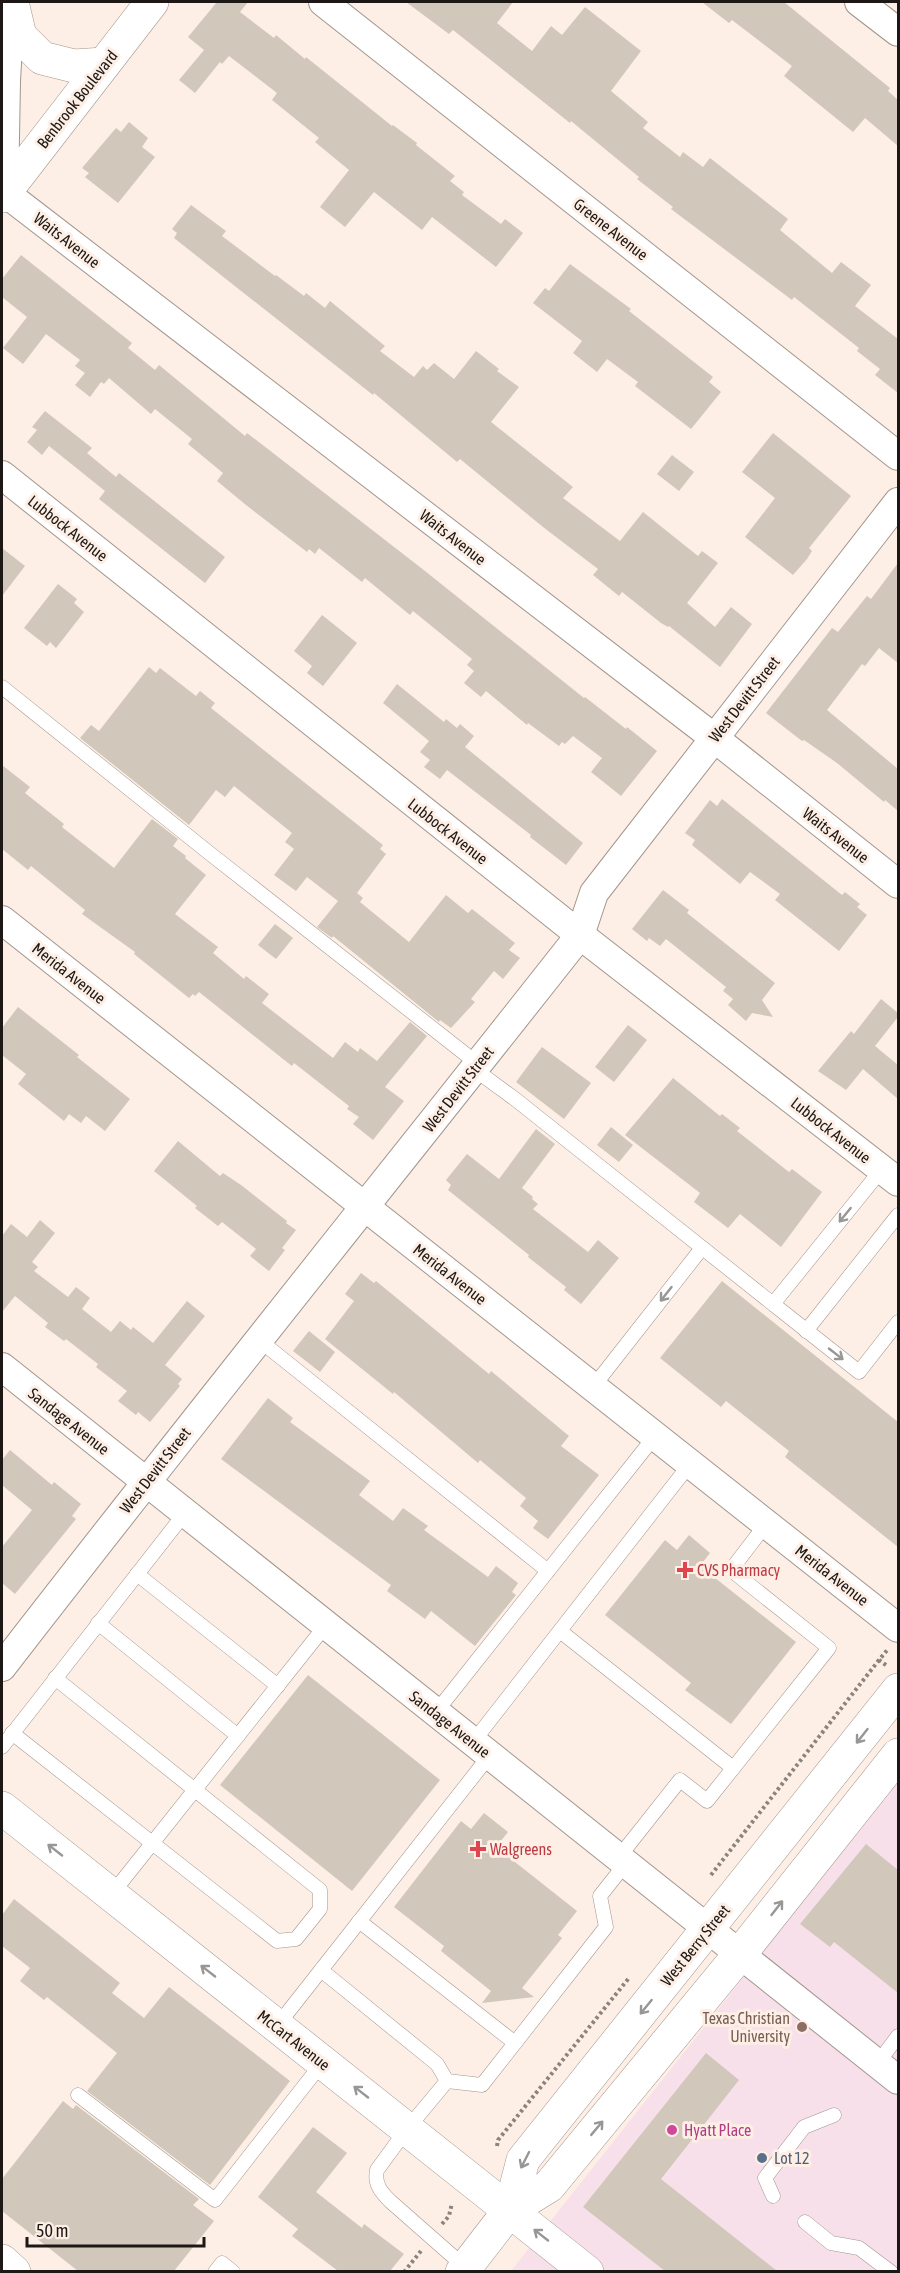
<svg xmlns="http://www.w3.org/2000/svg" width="900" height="2273" font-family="'Asap Condensed',sans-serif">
  <rect width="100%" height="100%" fill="#fdefe5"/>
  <path fill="#f8e0eb" d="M898 1782V2271H511Z"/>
  <g fill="#d2c7bb">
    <path d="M217 2H248L240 12 274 38 276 35 305 59 306 57 392 126 393 125 417 143 416 145 455 176 450 181 464 192 462 195 501 224 505 219 523 233 496 267 432 217 422 230 374 192 345 227 320 207 349 170 315 142 319 138 272 100 277 93 229 56 222 64 220 62 195 93 179 80 204 50 188 37Z"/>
    <path d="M406 2H513L497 23 532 51 551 26 562 35 585 7 641 51 611 91 648 122 643 128 680 157 683 152 703 167 710 158 788 219 780 230 832 273 841 262 871 285 855 306 898 339V393L875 375 880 369 857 351 859 348 794 297 792 300 671 209 673 207 637 179 639 177 571 121 570 123 453 30 449 34Z"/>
    <path d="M702 2H784L890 88 888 91 898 100V146L865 118 853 132 784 76 792 66 732 20 729 23Z"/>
    <path d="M129 122 148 138 142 147 155 157 118 203 85 177 89 173 82 168 116 128 121 132Z"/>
    <path d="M191 205 226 231 222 236 275 276 276 275 304 296 306 293 325 308 330 301 385 346 380 351 414 377 423 366 427 370 434 363 454 379 476 351 499 369 497 371 519 387 491 422 573 487 563 498 620 541 643 512 698 556 702 551 718 563 687 603 715 627 731 607 752 624 720 667 669 626 668 627 661 623 622 592 619 596 593 575 598 569 543 527 460 459 457 462 374 393 373 395 174 238 177 233 172 229Z"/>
    <path d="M21 255 132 343 128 348 155 370 159 365 245 436 247 433 264 446 425 571 584 698 585 697 626 729 627 727 657 751 621 796 591 772 602 758 573 736 565 744 562 742 559 746 528 723 527 725 486 691 481 697 464 683 474 671 467 665 472 659 413 611 410 615 365 578 362 582 319 548 315 554 309 549 307 552 246 505 217 481 223 473 188 444 192 439 155 409 151 414 109 378 104 384 101 382 90 397 75 385 85 373 75 366 80 360 46 334 23 364 3 348 27 317 2 297V279Z"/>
    <path d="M570 264 631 309 629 311 713 377 709 382 721 392 691 429 635 386 638 382 607 359 597 372 573 353 582 341 533 303 545 288 549 291Z"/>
    <path d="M45 411 92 448 87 453 116 477 119 473 225 557 205 583 99 499 105 491 49 446 42 455 27 442 37 430 32 427Z"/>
    <path d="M773 433 851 496 809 548 812 551 807 559 793 575 745 537 775 498 742 472Z"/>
    <path d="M672 455 694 472 679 491 657 474Z"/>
    <path d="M2 548 25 566 2 596Z"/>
    <path d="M898 563V663L879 648 865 666 862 664 827 710 898 769V811L885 800 884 802 837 763 804 740 802 741 766 713 832 628 838 632 867 596 871 599Z"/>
    <path d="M58 584 77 599 74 603 84 612 56 648 50 642 47 646 24 628Z"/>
    <path d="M322 615 357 643 323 686 307 673 312 666 294 651Z"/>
    <path d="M149 667 156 673 160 668 196 696 200 691 215 703 211 708 383 845 380 849 386 854 357 893 363 898 360 902 409 942 446 895 468 913 472 909 515 943 509 950 520 958 503 979 494 971 471 999 475 1002 451 1028 440 1020 439 1022 333 936 332 938 317 927 338 901 307 877 296 891 274 875 294 849 285 842 292 833 234 786 225 797 216 790 189 825 80 738 91 725 99 731Z"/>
    <path d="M397 684 444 722 446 719 457 728 460 724 474 736 465 747 583 843 566 865 530 837 531 835 447 770 440 779 424 767 430 760 420 752 429 741 383 703Z"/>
    <path d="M2 765 30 787 25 793 64 824 62 827 114 868 152 819 178 839 173 846 186 856 185 858 206 875 175 914 218 947 213 953 244 979 246 976 269 994 262 1003 333 1058 345 1042 358 1052 360 1048 377 1061 410 1022 427 1036 385 1087 404 1101 373 1140 353 1124 359 1117 347 1109 349 1106 294 1063 292 1066 283 1059 199 992 195 996 193 994 189 998 134 954 135 952 82 914 85 910 31 866 28 870 2 849Z"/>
    <path d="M722 799 842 895 845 892 860 904 857 907 867 915 839 951 775 900 780 894 750 872 740 884 692 845 695 840 685 833 710 800 717 806Z"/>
    <path d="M663 890 689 910 687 913 775 983 762 1000 773 1017 752 1013 746 1021 728 1005 733 999 723 991 726 987 666 939 660 946 649 938 647 941 632 929Z"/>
    <path d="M275 924 293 938 276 959 258 945Z"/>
    <path d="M881 999 898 1013V1017L875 1046 898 1065V1099L863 1069 846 1090 818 1071 851 1031 854 1034Z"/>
    <path d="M18 1007 79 1055 77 1057 130 1099 105 1131 86 1116 81 1123 69 1114 64 1121 18 1084 26 1074 2 1055V1028Z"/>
    <path d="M628 1025 647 1040 614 1082 595 1067Z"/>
    <path d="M542 1047 591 1083 564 1119 516 1082Z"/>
    <path d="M673 1078 720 1116 722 1114 740 1128 737 1131 789 1172 792 1169 822 1192 781 1247 740 1214 728 1228 694 1202 700 1193 625 1135Z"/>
    <path d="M611 1127 633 1145 619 1162 597 1145Z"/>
    <path d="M536 1129 555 1144 522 1188 533 1197 532 1199 538 1204 533 1209 588 1252 598 1240 619 1258 581 1304 564 1290 566 1287 528 1257 529 1255 448 1190 451 1185 446 1180 467 1154 499 1179Z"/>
    <path d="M178 1141 220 1176 223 1173 241 1185 287 1221 286 1223 296 1230 282 1248 285 1250 269 1271 250 1256 256 1249 222 1222 218 1226 195 1208 197 1206 154 1171Z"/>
    <path d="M40 1220 55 1233 32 1262 38 1267 34 1271 68 1297 76 1287 90 1298 82 1309 111 1332 120 1321 131 1330 133 1327 153 1343 187 1301 205 1316 165 1365 182 1379 178 1384 180 1386 150 1422 138 1412 136 1415 118 1401 127 1391 96 1367 98 1364 66 1339 64 1341 45 1327 48 1323 15 1296 2 1312V1236L11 1224 27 1237Z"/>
    <path d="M361 1273 374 1283 376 1281 489 1374 491 1371 569 1436 561 1446 599 1475 548 1539 533 1528 538 1521 520 1506 526 1498 480 1460 478 1463 394 1392 393 1394 325 1339 354 1301 345 1294Z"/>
    <path d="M722 1281 898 1422V1547L785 1457 789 1451 726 1401 721 1407 660 1358Z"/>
    <path d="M309 1331 335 1352 320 1372 293 1351Z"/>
    <path d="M268 1398 293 1418 290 1422 370 1481 359 1495 393 1521 403 1508 428 1526 424 1530 488 1577 496 1566 518 1583 512 1592 516 1595 475 1646 431 1611 425 1619 387 1591 391 1585 221 1459Z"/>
    <path d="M10 1450 52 1485 54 1482 81 1504 72 1516 76 1519 15 1594 2 1583V1547L32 1510 2 1485V1460Z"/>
    <path d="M689 1535 710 1553 700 1566 796 1642 731 1724 685 1690 691 1683 605 1615 665 1540 677 1550Z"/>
    <path d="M308 1675 440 1780 352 1891 220 1785Z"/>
    <path d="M484 1813 508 1832 496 1847 577 1911 558 1935 562 1938 522 1988 534 1997 482 2003 491 1991 441 1951 444 1946 394 1907 461 1821 471 1829Z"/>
    <path d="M866 1844 898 1870V1993L834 1942 830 1947 800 1924Z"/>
    <path d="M14 1899 120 1983 112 1993 144 2018 169 1987 290 2081 210 2185 87 2091 117 2053 47 1997 44 2000 20 1981 30 1968 2 1946V1915Z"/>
    <path d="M706 2053 739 2080 661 2179 777 2271H665L583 2207Z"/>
    <path d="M63 2101 73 2109 76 2105 199 2199 193 2205 214 2221 174 2271H78L2 2211V2179Z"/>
    <path d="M313 2127 347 2153 316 2192 362 2228 364 2224 404 2254 390 2271H338L292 2236 298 2229 258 2197Z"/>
  </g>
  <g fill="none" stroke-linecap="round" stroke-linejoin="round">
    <defs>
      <g id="service">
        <path d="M2 687 208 852 478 1064"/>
        <path d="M474 1069 515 1099 773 1304"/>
        <path d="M882 1169 773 1304 859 1372 898 1322"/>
        <path d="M806 1331 898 1215"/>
        <path d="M259 1340 548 1571"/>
        <path d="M593 1387 702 1248"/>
        <path d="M137 1574 278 1686"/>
        <path d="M98 1623 238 1736"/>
        <path d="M560 1631 733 1768"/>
        <path d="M436 1712 655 1436"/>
        <path d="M12 1733 277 1941 296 1939 320 1909V1890L55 1678"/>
        <path d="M473 1742 690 1464"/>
        <path d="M2 1747 185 1513"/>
        <path d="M619 1857 680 1780 707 1801 829 1648 731 1570 766 1524"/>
        <path d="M111 1895 326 1625"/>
        <path d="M359 1921 515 2043"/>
        <path d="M321 1970 437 2064 447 2081"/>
        <path d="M277 2026 490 1755"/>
        <path d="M878 2063 898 2036"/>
        <path d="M447 2081 482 2085 606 1927 600 1896 626 1863"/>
        <path d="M447 2081 407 2129 377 2170C374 2184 381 2192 390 2201L465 2267"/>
        <path d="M78 2095 215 2200 323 2062"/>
        <path d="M773 2196 765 2178 804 2127 834 2115"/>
        <path d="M805 2222 831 2243 859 2248 891 2272"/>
        <path d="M215 2272 222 2263 233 2272"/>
      </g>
      <g id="minor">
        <path d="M323 2 898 456"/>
        <path d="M859 2 898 32"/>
        <path d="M10 10 6 81 4 192 713 737 898 884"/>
        <path d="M2 475 580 935 898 1182"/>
        <path d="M2 920 898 1628"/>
        <path d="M2 1367 898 2080"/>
        <path d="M2 1667C192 1421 387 1180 580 935L594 893 898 502"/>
      </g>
      <g id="tertiary">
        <path d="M12 2 20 36 42 58 74 66 104 64"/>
        <path d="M2 196 152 2"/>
        <path d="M2 1808 587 2272"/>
        <path d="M2 2261 14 2272"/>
      </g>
      <g id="secondary">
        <path d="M510 2210 523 2160 898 1690"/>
        <path d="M462 2272 510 2210 549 2186 740 1954 898 1755"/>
      </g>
    </defs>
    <use href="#service" stroke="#a2968d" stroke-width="15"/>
    <use href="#minor" stroke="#a2968d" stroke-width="30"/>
    <use href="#tertiary" stroke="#a2968d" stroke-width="34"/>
    <use href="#secondary" stroke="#a2968d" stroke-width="34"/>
    <g stroke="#8c837c" stroke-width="4" stroke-dasharray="3 3" stroke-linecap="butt">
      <path d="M886 1665 879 1660 888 1649"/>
      <path d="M711 1875 879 1660"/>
      <path d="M497 2146 498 2140 629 1978"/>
      <path d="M442 2224 449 2216 452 2203"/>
      <path d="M404 2272 421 2251"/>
    </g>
    <use href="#service" stroke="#fff" stroke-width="14"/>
    <use href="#minor" stroke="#fff" stroke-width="28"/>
    <use href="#tertiary" stroke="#fff" stroke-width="33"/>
    <use href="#secondary" stroke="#fff" stroke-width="33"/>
  </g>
  <defs><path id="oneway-shaft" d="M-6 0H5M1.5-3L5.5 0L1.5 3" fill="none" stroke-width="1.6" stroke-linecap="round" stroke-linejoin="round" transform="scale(1.5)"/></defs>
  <g stroke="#999796">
    <use href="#oneway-shaft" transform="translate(845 1215) rotate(129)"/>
    <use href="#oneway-shaft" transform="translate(666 1294) rotate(128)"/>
    <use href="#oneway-shaft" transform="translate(836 1354) rotate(38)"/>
    <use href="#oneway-shaft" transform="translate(862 1736) rotate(128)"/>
    <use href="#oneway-shaft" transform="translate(55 1850) rotate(-142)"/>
    <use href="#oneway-shaft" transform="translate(777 1908) rotate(-52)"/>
    <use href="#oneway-shaft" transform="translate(208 1971) rotate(-142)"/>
    <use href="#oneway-shaft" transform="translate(646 2007) rotate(129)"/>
    <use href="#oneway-shaft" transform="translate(361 2092) rotate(-142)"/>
    <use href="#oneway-shaft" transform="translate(597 2128) rotate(-50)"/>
    <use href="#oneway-shaft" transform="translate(525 2160) rotate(117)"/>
    <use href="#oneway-shaft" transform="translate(541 2235) rotate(-142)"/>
  </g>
  <g fill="#e0444e" stroke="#fdefe5" stroke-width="2">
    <path d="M682 1561h6v6h6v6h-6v6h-6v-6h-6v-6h6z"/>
    <path d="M475 1840h6v6h6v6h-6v6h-6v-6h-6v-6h6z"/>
  </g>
  <circle fill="#8d6e63" stroke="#fdefe5" stroke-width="2" cx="802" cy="2027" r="6"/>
  <circle fill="#d1479c" stroke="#fdefe5" stroke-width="2" cx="672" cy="2130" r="6"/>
  <circle fill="#5c6f8a" stroke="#fdefe5" stroke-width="2" cx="762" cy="2158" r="6"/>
  <g text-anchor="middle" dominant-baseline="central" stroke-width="6" stroke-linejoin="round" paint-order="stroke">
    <g font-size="16" fill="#1d1815" stroke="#fdefe5">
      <text transform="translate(77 99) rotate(-52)">Benbrook Boulevard</text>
      <text transform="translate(611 229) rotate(38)">Greene Avenue</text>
      <text transform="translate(67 240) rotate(38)">Waits Avenue</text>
      <text transform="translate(68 528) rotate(38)">Lubbock Avenue</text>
      <text transform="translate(453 537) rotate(38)">Waits Avenue</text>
      <text transform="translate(744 699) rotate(-52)">West Devitt Street</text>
      <text transform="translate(448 831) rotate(38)">Lubbock Avenue</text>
      <text transform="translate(836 835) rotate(38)">Waits Avenue</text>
      <text transform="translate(69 973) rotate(38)">Merida Avenue</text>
      <text transform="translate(458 1089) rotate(-52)">West Devitt Street</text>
      <text transform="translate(831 1130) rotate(38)">Lubbock Avenue</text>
      <text transform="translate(450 1274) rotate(38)">Merida Avenue</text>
      <text transform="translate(69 1421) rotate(38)">Sandage Avenue</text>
      <text transform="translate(155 1470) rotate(-52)">West Devitt Street</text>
      <text transform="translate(832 1575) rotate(38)">Merida Avenue</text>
      <text transform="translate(450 1724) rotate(38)">Sandage Avenue</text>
      <text transform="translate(695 1945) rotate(-51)">West Berry Street</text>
      <text transform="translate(294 2040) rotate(38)">McCart Avenue</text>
    </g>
    <g font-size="16" fill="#be3a42" stroke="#fdefe5" text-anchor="start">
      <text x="697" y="1570">CVS Pharmacy</text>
      <text x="490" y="1849">Walgreens</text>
    </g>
    <g font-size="16" fill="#785e54" stroke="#fdefe5" text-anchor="end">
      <text x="790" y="2018">Texas Christian<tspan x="790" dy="18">University</tspan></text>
    </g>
    <g font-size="16" fill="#b23c85" stroke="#fdefe5" text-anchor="start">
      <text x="684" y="2130">Hyatt Place</text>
    </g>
    <g font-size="16" fill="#4e5e75" stroke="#fdefe5" text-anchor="start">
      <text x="774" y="2158">Lot 12</text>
    </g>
  </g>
  <rect width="900" height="2273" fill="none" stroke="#1d1815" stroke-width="6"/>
  <path d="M27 2237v9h177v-9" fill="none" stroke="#1d1815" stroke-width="3"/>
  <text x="36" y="2237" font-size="18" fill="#1d1815" stroke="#fdefe5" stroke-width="4.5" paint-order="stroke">50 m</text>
</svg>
